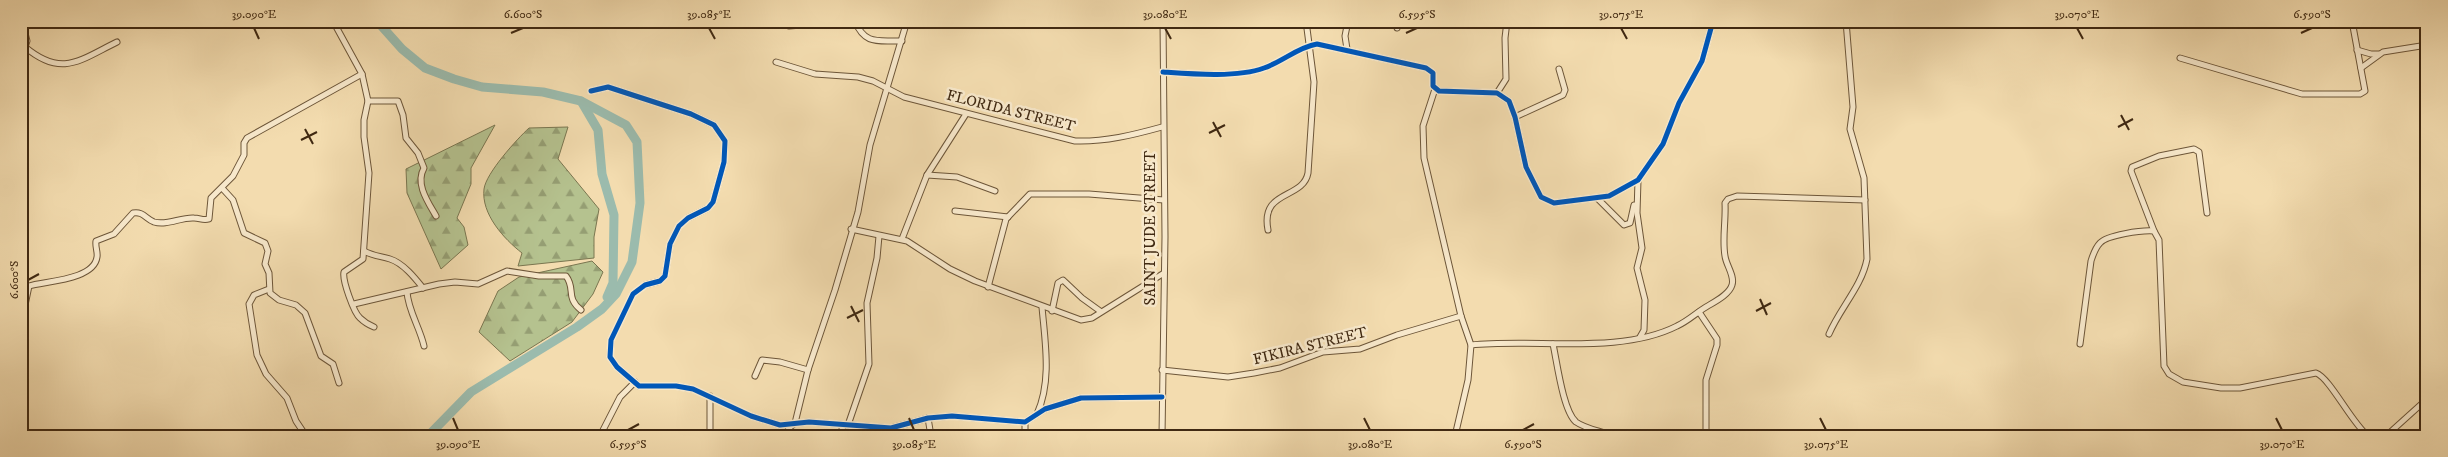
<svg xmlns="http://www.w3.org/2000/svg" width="2448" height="457" viewBox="0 0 2448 457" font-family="'IM FELL DW Pica',serif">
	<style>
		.forest { fill: url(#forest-firs); stroke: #7a7650 }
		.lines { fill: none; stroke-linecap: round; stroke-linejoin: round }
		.river { stroke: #9bbbad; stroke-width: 9 }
		.minor-casing { stroke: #6d5639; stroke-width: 7 }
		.minor { stroke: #f7e8cb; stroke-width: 5 }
		.cycleway-casing { stroke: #f7e8cb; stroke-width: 8 }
		.cycleway { stroke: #0057b8; stroke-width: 5 }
		.ticks { fill: none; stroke: #402912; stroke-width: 2 }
		.labels { text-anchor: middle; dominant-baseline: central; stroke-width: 5; stroke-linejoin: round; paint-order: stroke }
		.street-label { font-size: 15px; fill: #402912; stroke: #f7e8cb }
		.neatline { fill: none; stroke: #402912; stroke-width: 2 }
		.ticks-label { font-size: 12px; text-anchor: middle; fill: #402912 }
	</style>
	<defs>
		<pattern id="forest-firs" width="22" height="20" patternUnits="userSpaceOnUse" patternTransform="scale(1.25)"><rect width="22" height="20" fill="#b5c28f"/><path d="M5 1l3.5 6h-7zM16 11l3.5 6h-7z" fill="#959e73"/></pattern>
	</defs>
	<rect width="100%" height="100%" fill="#f3dcaf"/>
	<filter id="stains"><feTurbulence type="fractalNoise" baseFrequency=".004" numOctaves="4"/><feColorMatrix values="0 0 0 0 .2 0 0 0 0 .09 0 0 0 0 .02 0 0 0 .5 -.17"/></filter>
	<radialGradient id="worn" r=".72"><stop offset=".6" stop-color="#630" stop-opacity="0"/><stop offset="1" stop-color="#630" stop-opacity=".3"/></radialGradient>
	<g class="forest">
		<path d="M495 125 471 168V184L457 218 464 227 468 245 441 269 407 193 406 169Z"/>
		<path d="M568 127 558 159 599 209 594 237V258L518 266 522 253C504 239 481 214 484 189 486 173 517 139 529 128Z"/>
		<path d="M592 261 603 272 593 294 572 322 510 361 479 332 498 291 519 277Z"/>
	</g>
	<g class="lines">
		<g class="river">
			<path d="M377 21 402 49 425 68 454 79 482 87 543 92 581 101 626 125 637 142 640 203 632 262 616 294 602 309 577 327 471 392 428 436"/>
			<path d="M581 101 598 130 602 174 614 215 613 283 607 297"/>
		</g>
		<defs>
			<g id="minor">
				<path d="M333 21 362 74 368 101 364 120V137L369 173 363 259 344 272C342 280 354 313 360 318 364 322 369 325 374 327"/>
				<path d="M855 21C865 46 879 40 902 41"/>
				<path d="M1396 21 1397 28"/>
				<path d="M1465 25 1467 21"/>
				<path d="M789 26 802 25 805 21"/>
				<path d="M25 47C62 78 80 60 117 42"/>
				<path d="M1347 49 1345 36 1348 21"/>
				<path d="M21 50 25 47 27 41 22 21"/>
				<path d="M2357 50 2371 54H2379"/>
				<path d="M2180 58 2302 94H2360L2365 91 2352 21"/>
				<path d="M776 62 815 74 858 77 873 81 904 97 1075 141C1105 142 1133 135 1162 127"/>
				<path d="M2361 68 2383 52 2427 45"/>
				<path d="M1163 72C1191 74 1237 78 1264 68 1282 62 1298 47 1317 44L1426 68 1433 73V86L1439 91 1497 93 1509 101 1515 117 1526 167 1541 197 1554 203 1609 196 1638 180 1663 144 1679 103 1702 61 1713 21"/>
				<path d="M1435 89 1423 126 1424 158 1461 316 1471 345 1468 380 1455 436"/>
				<path d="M591 91 608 87 691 114 714 125 725 141 724 162 713 202 708 208 688 218 679 226 670 244 665 276 660 281 645 285 633 294 611 340 610 357 617 367 639 386H676L693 389 751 416 780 425 809 422 891 428 928 418 952 416 1025 422 1045 409 1081 398 1162 397"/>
				<path d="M1497 93 1506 79 1505 38 1507 21"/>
				<path d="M368 101H398L403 115 406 138 418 153 424 168C415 184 428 202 436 216"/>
				<path d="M1515 117 1563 95 1565 90 1559 69"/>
				<path d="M927 175 957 177 995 191"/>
				<path d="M1638 180 1637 213 1642 248 1637 268 1645 300 1644 330 1640 337"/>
				<path d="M222 188 233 200 244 233 265 243 268 251 265 264 269 273 270 293 279 300 296 305 305 313 321 356 333 364 339 383"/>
				<path d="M1598 199 1624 225 1630 223 1634 205"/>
				<path d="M955 211 1008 217"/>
				<path d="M851 229 907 241 950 269 975 281 1081 320 1092 318 1164 273"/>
				<path d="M1268 230C1260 189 1303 200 1308 173L1314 82 1306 21"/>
				<path d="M2154 231 2131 171 2132 167 2159 156 2194 149 2199 152 2207 213"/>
				<path d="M902 239 927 175 966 114"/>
				<path d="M364 251C373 256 380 256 390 259 403 263 415 278 423 288"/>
				<path d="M988 287 1006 219 1030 194H1089L1164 200"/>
				<path d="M269 289 254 295 249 304 257 355 266 374 287 398 296 421 306 436"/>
				<path d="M407 292C408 310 420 328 424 346"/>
				<path d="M354 304 439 284 455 282 478 284 507 271 539 276H566C576 289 565 297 581 310"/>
				<path d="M1052 311 1058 283 1063 280 1082 298 1100 311"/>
				<path d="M1699 312 1717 339V345L1706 380V436"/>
				<path d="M21 324 29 286C46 281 94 280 97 257 98 252 95 247 96 241L114 234 133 213C143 211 146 219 154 222 167 226 181 217 194 218 200 218 203 221 209 219L211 198 233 176 244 155V143L247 138 362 74"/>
				<path d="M1829 334C1840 308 1862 286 1867 259L1864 178 1850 129 1853 107 1846 21"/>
				<path d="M1553 344C1557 362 1563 411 1576 422 1586 429 1601 431 1613 436"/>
				<path d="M2080 344 2091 261C2093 255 2095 248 2100 243 2107 235 2142 230 2154 231L2159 240 2164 366 2169 374 2183 382 2221 388H2240L2316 373C2330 378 2351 422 2368 436"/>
				<path d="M1471 345C1535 338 1620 355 1677 326 1688 321 1696 313 1706 307 1714 302 1729 295 1732 285 1735 276 1726 265 1725 256 1722 239 1726 221 1725 203L1728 199 1737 196 1865 200"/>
				<path d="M1162 370 1228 377 1254 373 1280 368 1323 352 1360 349 1397 335 1461 316"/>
				<path d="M755 376 762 360 780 362 808 370"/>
				<path d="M1037 414C1052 381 1045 342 1042 307"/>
				<path d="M928 418 931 436"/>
				<path d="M841 425 845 436"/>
				<path d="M848 425 869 364 867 303 877 258 879 236"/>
				<path d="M891 428 893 436"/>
				<path d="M600 436 620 397 635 382"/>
				<path d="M658 436H667"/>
				<path d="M710 436V396"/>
				<path d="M785 436 789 428 795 423 808 370 835 290 858 212 870 145 907 21"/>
				<path d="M1025 436V422"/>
				<path d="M1162 436 1165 237 1163 21"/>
				<path d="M2386 436 2427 399"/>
			</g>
		</defs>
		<use href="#minor" class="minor-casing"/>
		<use href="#minor" class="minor"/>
		<defs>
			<g id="cycleway">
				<path d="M1163 72C1191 74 1237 78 1264 68 1282 62 1298 47 1317 44L1426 68 1433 73V86L1439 91 1497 93 1509 101 1515 117 1526 167 1541 197 1554 203 1609 196 1638 180 1663 144 1679 103 1702 61 1713 21"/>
				<path d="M591 91 608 87 691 114 714 125 725 141 724 162 713 202 708 208 688 218 679 226 670 244 665 276 660 281 645 285 633 294 611 340 610 357 617 367 639 386H676L693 389 751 416 780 425 809 422 891 428 928 418 952 416 1025 422 1045 409 1081 398 1162 397"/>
			</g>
		</defs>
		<use href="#cycleway" class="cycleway-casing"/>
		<use href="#cycleway" class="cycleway"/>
	</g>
	<path class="ticks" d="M254 28 259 39M709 28 715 39M1165 28 1171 39M1621 28 1627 39M2077 28 2083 39M511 33 523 28M1406 33 1417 28M2301 33 2312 28M2121 115 2129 130M1213 122 1221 137M2118 127 2133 119M305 129 313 144M1209 133 1225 125M301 140 317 132M28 280 39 274M1760 299 1767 315M851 306 859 322M1756 311 1771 303M847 318 863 310M453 418 458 430M909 418 914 430M1364 418 1370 430M1820 418 1826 430M2276 418 2282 430M628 430 639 424M1523 430 1534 424"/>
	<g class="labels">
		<g class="street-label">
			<text transform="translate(1011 111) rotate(14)">FLORIDA STREET</text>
			<text transform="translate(1150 228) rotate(-90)">SAINT JUDE STREET</text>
			<text transform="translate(1310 346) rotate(-14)">FIKIRA STREET</text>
		</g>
	</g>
	<rect width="2448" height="457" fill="none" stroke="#f3dcaf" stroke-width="55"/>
	<rect x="28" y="28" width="2392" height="402" class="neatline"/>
	<g class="ticks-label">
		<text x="254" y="18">39.090°E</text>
		<text x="523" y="18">6.600°S</text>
		<text x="709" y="18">39.085°E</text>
		<text x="1165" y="18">39.080°E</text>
		<text x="1417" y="18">6.595°S</text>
		<text x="1621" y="18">39.075°E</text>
		<text x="2077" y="18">39.070°E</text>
		<text x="2312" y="18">6.590°S</text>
		<text transform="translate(14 280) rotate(-90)" y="4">6.600°S</text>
		<text x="458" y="448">39.090°E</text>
		<text x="628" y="448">6.595°S</text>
		<text x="914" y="448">39.085°E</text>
		<text x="1370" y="448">39.080°E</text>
		<text x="1523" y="448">6.590°S</text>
		<text x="1826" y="448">39.075°E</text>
		<text x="2282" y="448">39.070°E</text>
	</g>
	<rect width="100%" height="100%" filter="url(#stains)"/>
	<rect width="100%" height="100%" fill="url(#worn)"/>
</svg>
